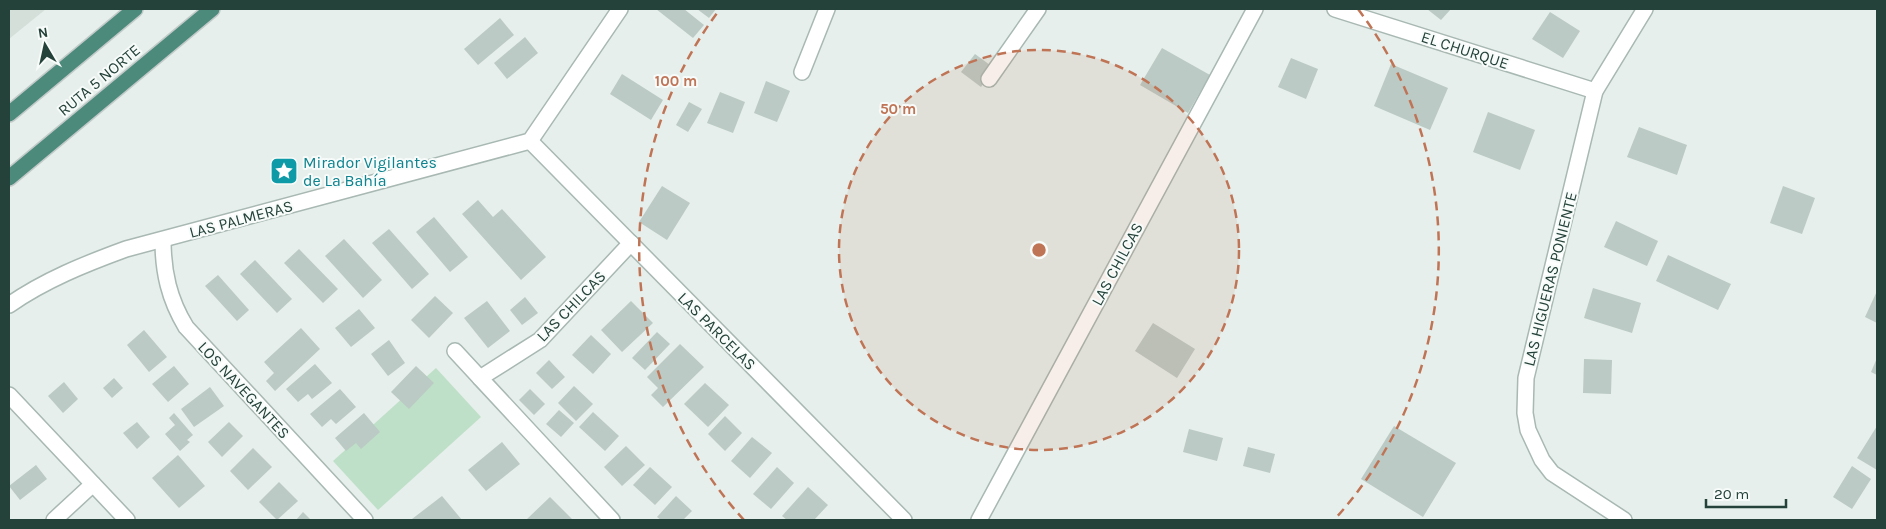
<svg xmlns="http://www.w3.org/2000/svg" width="1886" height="529" viewBox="0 0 1886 529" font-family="Karla,sans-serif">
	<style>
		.built { fill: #d4dfda }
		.green { fill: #bfe0c8 }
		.building { fill: #bbcac4 }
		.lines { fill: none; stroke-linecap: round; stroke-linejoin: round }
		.service-casing { stroke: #a8b8b2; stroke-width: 18 }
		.minor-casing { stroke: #a8b8b2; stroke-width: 18 }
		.trunk-casing { stroke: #c2cac8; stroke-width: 18 }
		.service { stroke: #fff; stroke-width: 15 }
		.minor { stroke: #fff; stroke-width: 15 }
		.trunk { stroke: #4c8a7c; stroke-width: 15 }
		.ring { fill: none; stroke: #c07456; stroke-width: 2.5; stroke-dasharray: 9 6 }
		.labels { text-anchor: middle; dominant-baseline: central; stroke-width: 4; stroke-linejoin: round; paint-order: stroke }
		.street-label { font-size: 16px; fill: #24423a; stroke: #f7fbf9 }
		.culture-label { font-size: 16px; fill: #0d838f; stroke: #f7fbf9; text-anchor: start }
		.centre { fill: #c07456; stroke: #f7fbf9; stroke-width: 2.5 }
		.ring-label { font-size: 15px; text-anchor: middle; font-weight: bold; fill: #c07456; stroke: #f7fbf9; stroke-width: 4; stroke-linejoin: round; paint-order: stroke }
	</style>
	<rect width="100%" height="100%" fill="#e6efeb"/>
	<path class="built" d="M9 9H46L9 39Z"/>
	<path class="green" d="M436 368 481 417 378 510 333 461Z"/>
	<g class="building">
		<path d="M656 9H684L704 25 693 38Z"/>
		<path d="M697 9H716L709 18Z"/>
		<path d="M1427 9H1451L1441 20Z"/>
		<path d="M1550 12 1580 31 1563 58 1532 39Z"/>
		<path d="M500 18 514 35 478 65 464 49Z"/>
		<path d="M525 37 538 53 507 79 494 63Z"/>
		<path d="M1162 48 1210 75 1188 113 1140 85Z"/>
		<path d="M975 54 994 68 981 87 961 72Z"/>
		<path d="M1291 58 1318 69 1306 99 1278 87Z"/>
		<path d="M1391 64 1448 88 1430 130 1374 106Z"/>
		<path d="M622 74 663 100 651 120 610 94Z"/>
		<path d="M766 81 790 91 777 122 754 113Z"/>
		<path d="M720 92 745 102 733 133 707 123Z"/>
		<path d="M689 102 702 109 688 132 676 125Z"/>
		<path d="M1488 112 1535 130 1520 170 1473 152Z"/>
		<path d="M1639 127 1687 145 1677 175 1627 157Z"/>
		<path d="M662 186 690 203 667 240 639 222Z"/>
		<path d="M1783 186 1815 198 1802 234 1770 223Z"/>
		<path d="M478 200 493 217 502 209 546 257 521 280 462 214Z"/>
		<path d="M434 217 468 257 450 272 416 232Z"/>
		<path d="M1616 221 1658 241 1647 266 1604 247Z"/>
		<path d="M389 229 429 274 412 289 372 243Z"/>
		<path d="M344 239 382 280 363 298 325 256Z"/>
		<path d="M299 249 338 289 323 303 284 263Z"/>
		<path d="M1668 255 1731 284 1718 310 1656 281Z"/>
		<path d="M255 260 292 299 277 313 240 274Z"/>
		<path d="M218 275 249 310 237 321 205 286Z"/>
		<path d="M1593 288 1641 303 1632 333 1584 318Z"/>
		<path d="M1877 291V323L1865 317Z"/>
		<path d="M435 296 453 313 429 338 411 320Z"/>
		<path d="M525 297 538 313 522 325 510 310Z"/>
		<path d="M487 301 510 331 488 348 464 318Z"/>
		<path d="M631 301 653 323 622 352 601 330Z"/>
		<path d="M359 309 375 328 351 347 335 328Z"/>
		<path d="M1153 323 1195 349 1177 378 1135 351Z"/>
		<path d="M301 328 320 349 275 391 266 381 274 373 264 362Z"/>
		<path d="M144 330 167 357 149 372 127 345Z"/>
		<path d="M657 332 670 344 645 370 632 358Z"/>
		<path d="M591 335 611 354 593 374 572 355Z"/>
		<path d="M389 340 405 363 388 376 371 354Z"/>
		<path d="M680 344 704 367 663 407 651 395 658 388 647 377Z"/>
		<path d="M1877 358V375L1871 372Z"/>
		<path d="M1584 359 1612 360 1611 394 1583 393Z"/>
		<path d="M549 360 565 377 552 389 536 373Z"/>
		<path d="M315 364 332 383 312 399 308 394 298 402 286 389Z"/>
		<path d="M174 366 189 384 168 402 152 384Z"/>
		<path d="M416 366 434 383 409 409 391 392Z"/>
		<path d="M114 378 123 388 112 398 103 388Z"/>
		<path d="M64 382 78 399 63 413 48 396Z"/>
		<path d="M705 383 729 405 708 427 684 404Z"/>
		<path d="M574 386 593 404 576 421 558 403Z"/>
		<path d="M210 387 224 406 194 427 181 409Z"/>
		<path d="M340 389 356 407 336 424 331 419 322 427 310 414Z"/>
		<path d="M530 389 545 404 534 415 519 400Z"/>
		<path d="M559 410 574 423 561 437 546 424Z"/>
		<path d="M593 412 619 436 605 451 579 427Z"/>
		<path d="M174 413 193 435 187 440 190 442 180 451 165 434 175 425 169 418Z"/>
		<path d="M364 413 380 432 361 449 356 443 346 451 335 438Z"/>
		<path d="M725 416 742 433 725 451 708 434Z"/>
		<path d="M137 422 150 437 137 449 123 433Z"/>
		<path d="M229 422 243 436 222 457 208 442Z"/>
		<path d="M1394 426 1456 463 1423 517 1361 479Z"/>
		<path d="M1877 426V470L1857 458Z"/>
		<path d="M1189 429 1223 438 1217 461 1183 452Z"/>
		<path d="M752 437 772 453 750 478 731 461Z"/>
		<path d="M502 442 520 464 486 491 468 470Z"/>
		<path d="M626 446 645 465 622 486 604 467Z"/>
		<path d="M1248 447 1275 454 1270 473 1243 466Z"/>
		<path d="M253 448 272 467 248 490 230 471Z"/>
		<path d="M178 455 205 486 179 508 152 478Z"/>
		<path d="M36 465 47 479 20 500 9 486Z"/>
		<path d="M1852 466 1871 479 1852 509 1833 497Z"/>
		<path d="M650 467 672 487 655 505 633 485Z"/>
		<path d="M777 467 794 483 771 509 753 494Z"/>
		<path d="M279 482 298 501 277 520 259 502Z"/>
		<path d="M808 487 828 505 814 520H787L782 516Z"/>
		<path d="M442 496 462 520H413L412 519Z"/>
		<path d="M676 496 692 511 683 520H661L657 517Z"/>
		<path d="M550 497 573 520H526Z"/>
		<path d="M303 512 311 520H296Z"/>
	</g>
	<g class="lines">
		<defs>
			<g id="service">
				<path d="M802 72 827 9"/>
				<path d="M989 79 1038 9"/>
			</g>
			<g id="minor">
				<path d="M1335 9 1595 91"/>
				<path d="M530 141 904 520"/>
				<path d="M163 240C163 272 169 299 186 327L365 520"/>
				<path d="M9 305C45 280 85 264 126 249L530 141 620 9"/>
				<path d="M455 351 480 378 540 340 631 243"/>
				<path d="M480 378 612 520"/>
				<path d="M9 395 127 520"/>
				<path d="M54 520 93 484"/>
				<path d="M979 520 1255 9"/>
				<path d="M1624 520 1552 473 1542 460 1528 430 1525 413 1526 378 1595 91 1645 9"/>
			</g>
			<g id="trunk">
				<path d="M9 114 135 9"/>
				<path d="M9 178 212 9"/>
			</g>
		</defs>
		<use href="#service" class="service-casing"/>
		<use href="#minor" class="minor-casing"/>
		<use href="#trunk" class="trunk-casing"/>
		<use href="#service" class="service"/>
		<use href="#minor" class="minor"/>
		<use href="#trunk" class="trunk"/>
	</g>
	<circle cx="1039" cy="250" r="200" fill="#c07456" fill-opacity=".12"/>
	<g class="ring">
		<circle cx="1039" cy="250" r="200"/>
		<path d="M744 520A400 400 0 0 1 720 9M1358 9A400 400 0 0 1 1334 520"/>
	</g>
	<defs>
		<symbol id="sight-square" viewBox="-11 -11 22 22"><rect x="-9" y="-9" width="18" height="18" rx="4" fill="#0f9aa8" stroke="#f7fbf9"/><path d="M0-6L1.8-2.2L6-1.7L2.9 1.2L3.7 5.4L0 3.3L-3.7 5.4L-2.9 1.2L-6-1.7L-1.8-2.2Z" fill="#fff"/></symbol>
	</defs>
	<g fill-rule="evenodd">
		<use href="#sight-square" x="268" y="155" width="32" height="32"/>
	</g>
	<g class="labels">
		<g class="street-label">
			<text transform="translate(1465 50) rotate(18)">EL CHURQUE</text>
			<text transform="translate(99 80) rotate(-40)">RUTA 5 NORTE</text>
			<text transform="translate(241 219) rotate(-15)">LAS PALMERAS</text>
			<text transform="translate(1117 264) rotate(-62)">LAS CHILCAS</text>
			<text transform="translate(1550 279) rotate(-76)">LAS HIGUERAS PONIENTE</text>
			<text transform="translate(571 306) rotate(-46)">LAS CHILCAS</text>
			<text transform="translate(717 331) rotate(45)">LAS PARCELAS</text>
			<text transform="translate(244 390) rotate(47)">LOS NAVEGANTES</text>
		</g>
		<g class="culture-label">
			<text x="303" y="162">Mirador Vigilantes<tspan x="303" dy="18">de La Bahía</tspan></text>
		</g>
	</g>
	<circle cx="1039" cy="250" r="8" class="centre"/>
	<g class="ring-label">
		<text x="676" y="86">100 m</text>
		<text x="898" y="114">50 m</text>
	</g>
	<rect width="1886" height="529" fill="none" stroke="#24423a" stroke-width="20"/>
	<g transform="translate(45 45) rotate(351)" stroke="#f7fbf9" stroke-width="4" paint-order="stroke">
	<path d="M0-4L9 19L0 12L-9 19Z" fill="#24423a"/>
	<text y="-8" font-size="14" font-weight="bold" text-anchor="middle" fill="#24423a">N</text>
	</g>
	<path d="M1706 499v8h80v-8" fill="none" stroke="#24423a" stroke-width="2.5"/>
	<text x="1714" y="499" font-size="15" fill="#24423a" stroke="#f7fbf9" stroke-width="4" paint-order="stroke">20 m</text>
</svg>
